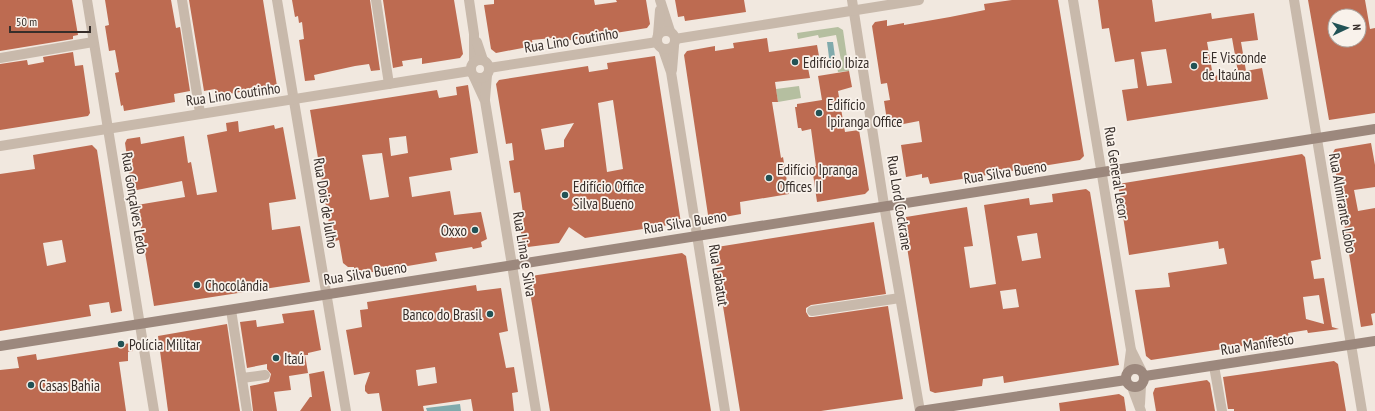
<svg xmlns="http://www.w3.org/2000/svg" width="1375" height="411" viewBox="0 0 1375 411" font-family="'PT Sans Narrow',sans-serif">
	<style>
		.green { fill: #b5bfa0 }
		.water { fill: #80aaac }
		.building { fill: #bd6b51; fill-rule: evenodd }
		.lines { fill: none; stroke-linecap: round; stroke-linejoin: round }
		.minor { stroke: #c8b9ab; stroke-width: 10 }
		.tertiary { stroke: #c8b9ab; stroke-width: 10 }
		.secondary { stroke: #9c887d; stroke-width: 10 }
		.poi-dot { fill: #225255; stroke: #f9f2eb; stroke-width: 1.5 }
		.labels { text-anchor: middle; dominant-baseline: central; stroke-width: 3.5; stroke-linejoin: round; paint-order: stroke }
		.street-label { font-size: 15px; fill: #372e2a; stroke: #f9f2eb }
		.poi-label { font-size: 15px; fill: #372e2a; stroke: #f9f2eb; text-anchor: start }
	</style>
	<rect width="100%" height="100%" fill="#f1e8df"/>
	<g class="green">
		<path d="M838 27 843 30 849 71 838 72 837 66 842 65 836 35 819 38 818 35 798 39 797 33Z"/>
		<path d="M799 86 801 98 778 102 776 89Z"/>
	</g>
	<g class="water">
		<path d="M827 42H833L836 64 830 65Z"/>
		<path d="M460 404 461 411H427L426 408Z"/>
	</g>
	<g class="building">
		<path d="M0 0H72L78 35 73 36V39L0 51Z"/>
		<path d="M105 0H171L176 28 180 27 190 91 174 94 175 102 124 111 123 105 121 106 115 73 119 72 115 50 109 51 105 26 109 25Z"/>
		<path d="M189 0H263L277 86 216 96 215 89 204 91Z"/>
		<path d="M292 0H370L380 70 371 71 369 64 355 66 314 75 315 80 305 81 299 40 304 39 302 22 299 23 298 16 295 17Z"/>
		<path d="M383 0H454L463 54 460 58 422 64V58L402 61 403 66 393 68Z"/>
		<path d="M494 0H594L595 5 617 2 616 0H646L650 24 647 28 552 43V38L532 40 533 46 496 53 491 49 484 5 494 4Z"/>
		<path d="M675 0H744L746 12 685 21 684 16 678 17Z"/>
		<path d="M1012 0H1058L1084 156 1080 160 930 184 928 177 922 178V174L906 177 901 145 922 142 919 121 888 127 884 101 890 100 887 83 881 84 872 26 875 22 887 20V26L904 23V25L950 17 985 10 984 4Z"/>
		<path d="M1098 0H1152L1155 22 1211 13 1212 19 1254 13 1258 40 1241 42 1246 71 1262 68 1268 99 1127 121 1122 90 1138 88 1134 59 1115 62 1109 28 1102 29ZM1232 38 1238 72 1213 76 1207 42ZM1166 49 1172 83 1147 86 1141 52Z"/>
		<path d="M1308 0H1365L1370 29 1375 28V113L1329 120ZM1335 16H1359L1362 40H1335Z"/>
		<path d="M767 38 769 52 817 45 819 56 806 58 810 78 775 82 778 102H772L781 158 783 157 789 194 740 202 741 214 713 219 708 215 684 55 687 51 715 46V51L734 48 733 43Z"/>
		<path d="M73 52 75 66 83 65 90 113 88 116 0 130V64L27 60 28 65 44 62 43 57Z"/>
		<path d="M655 56 681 223 585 238 569 227 559 243 528 247 523 244 518 214 523 213 520 192 514 193 509 161 514 160 512 143 506 144 496 84 499 80 588 66 589 72 608 69 607 63ZM613 100 623 169 607 172 598 103ZM574 123 564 140V147L545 150 541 129Z"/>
		<path d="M849 71 852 87 838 91 845 132 859 130 869 190 865 194 817 202 812 167 816 166 811 129 802 131 801 128H798L795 107H797V104L822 100 818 76Z"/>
		<path d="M468 85 478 153 450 158 452 170 409 177 412 197 450 191 454 215 481 212 487 239 481 242 482 247 473 249 472 247 435 253 437 261 355 275 354 267H348L343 263 339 240 332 242 310 110 437 90 439 98 457 95 456 87ZM406 136 408 153 391 156 389 138ZM382 153 389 197 370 200 362 155Z"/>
		<path d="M238 121 239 132 274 125 275 129 283 127 296 199 269 203 272 230 300 226 310 282 154 306 137 205 185 197 182 181 132 191 125 143 127 139 140 137 141 144 184 136 188 163 191 162 197 195 217 192 207 135 227 131 226 123Z"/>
		<path d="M1371 143 1375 165V187L1354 190 1358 211 1375 208V313L1371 314 1373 325 1361 327 1334 162H1332L1331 156 1335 149Z"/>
		<path d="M92 145 97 150 122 311 111 313 109 302 89 305 91 316 0 331V174L35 169 33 155ZM62 240 66 262 47 266 43 243Z"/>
		<path d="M1302 154 1305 157 1321 259 1311 261 1314 279 1324 278 1332 327 1339 329 1308 333 1307 330 1288 333 1289 339 1151 360 1146 356 1135 290 1170 287 1168 273 1227 264 1224 248 1219 249 1218 241 1129 255 1118 184ZM1319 295 1324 324 1306 319 1303 297Z"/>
		<path d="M1086 189 1090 192 1119 365 1004 383 1003 376 983 379 982 386 935 393 930 391 903 222 906 217 967 207 973 246 964 247 970 288 996 284 984 205 1029 198 1030 205 1053 202 1052 194ZM1037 233 1041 258 1022 261 1017 236ZM1016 289 1019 307 1003 309 1000 291Z"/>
		<path d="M874 222 886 294 811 305 806 308V312L809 317H813L888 306 903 399 821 411H740L714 251 717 247Z"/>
		<path d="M682 253 686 256 711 411H550L528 280 531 276Z"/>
		<path d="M476 285 477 291 501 288 508 331 499 333 506 368 514 367 518 392 512 393 514 411H473L471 399 423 406 424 411H382L379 393 368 394 365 391V386L370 372 354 375 346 330 362 327 360 310 368 309 367 302ZM435 367 437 383 418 386 416 370Z"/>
		<path d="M314 310 321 350 308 353V355H305L308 373 289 376 291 390 274 392 277 411H253L250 386 269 382 271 374 267 369V364L247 368 240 322 256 320 257 327 284 323 282 314Z"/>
		<path d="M227 324 240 411H168L158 336Z"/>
		<path d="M131 343 133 351 128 352V361L119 362 126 411H0V370L19 368 17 357 36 354 37 360 118 347V345Z"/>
		<path d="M1334 361 1338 364 1346 411H1234V409H1228L1223 377Z"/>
		<path d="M324 371 331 411H300L310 397H312L309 374Z"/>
		<path d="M1207 380 1210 383 1215 411H1156L1153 393 1155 388Z"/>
		<path d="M1119 394 1124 397 1126 411H1060L1059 403Z"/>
	</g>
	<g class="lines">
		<g class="minor">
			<path d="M87 0 154 411"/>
			<path d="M182 0 200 113"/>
			<path d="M277 0 346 411"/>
			<path d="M376 0 389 84"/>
			<path d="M469 0 474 34V62"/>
			<path d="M660 0 670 31"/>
			<path d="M852 0 884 205 920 411"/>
			<path d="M1073 0 1131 350 1141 370"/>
			<path d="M1294 0 1362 411"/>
			<path d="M658 35 660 10"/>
			<path d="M477 42 483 60"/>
			<path d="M663 49 671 72 725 411"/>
			<path d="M0 58 93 42"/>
			<path d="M672 70 674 46"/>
			<path d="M474 77 485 101 536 411"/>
			<path d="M485 99 487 75"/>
			<path d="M231 310 247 411"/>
			<path d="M812 311 900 298"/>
			<path d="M1214 366 1222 411"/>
			<path d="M1128 373 1131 350"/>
			<path d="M242 378 265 375"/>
			<path d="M1132 387 1141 411"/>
			<path d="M1140 404 1141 386"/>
		</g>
		<g class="tertiary">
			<circle cx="666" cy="40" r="9"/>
			<path d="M675 39 919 0"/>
			<circle cx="480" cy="69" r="9"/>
			<path d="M489 68 657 42"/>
			<path d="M0 146 470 71"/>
		</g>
		<g class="secondary">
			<path d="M0 346 1375 129"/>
			<circle cx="1135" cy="378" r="9"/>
			<path d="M1145 376 1375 341"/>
			<path d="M920 411 1126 380"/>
		</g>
	</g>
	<g class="poi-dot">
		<circle cx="795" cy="62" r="4"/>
		<circle cx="1194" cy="66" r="4"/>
		<circle cx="819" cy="113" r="4"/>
		<circle cx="769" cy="178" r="4"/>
		<circle cx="565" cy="195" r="4"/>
		<circle cx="475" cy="230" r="4"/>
		<circle cx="197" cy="285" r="4"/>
		<circle cx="490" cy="314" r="4"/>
		<circle cx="121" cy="344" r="4"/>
		<circle cx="276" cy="358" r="4"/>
		<circle cx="31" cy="385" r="4"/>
	</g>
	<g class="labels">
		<g class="street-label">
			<text transform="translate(571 40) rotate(-9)">Rua Lino Coutinho</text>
			<text transform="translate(233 94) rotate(-8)">Rua Lino Coutinho</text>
			<text transform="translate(1005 172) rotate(-9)">Rua Silva Bueno</text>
			<text transform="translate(1117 173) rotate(81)">Rua General Lecor</text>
			<text transform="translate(135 203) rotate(81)">Rua Gonçalves Ledo</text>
			<text transform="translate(326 203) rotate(81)">Rua Dois de Julho</text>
			<text transform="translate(900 203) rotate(81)">Rua Lord Cockrane</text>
			<text transform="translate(1343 203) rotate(80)">Rua Almirante Lobo</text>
			<text transform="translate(685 222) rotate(-9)">Rua Silva Bueno</text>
			<text transform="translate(525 254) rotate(81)">Rua Lima e Silva</text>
			<text transform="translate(365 273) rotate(-9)">Rua Silva Bueno</text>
			<text transform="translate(719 275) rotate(81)">Rua Labatut</text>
			<text transform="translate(1257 344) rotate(-9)">Rua Manifesto</text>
		</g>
		<g class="poi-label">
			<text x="1202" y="57">E.E Visconde<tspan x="1202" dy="17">de Itaúna</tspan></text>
			<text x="803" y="62">Edifício Ibiza</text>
			<text x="827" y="104">Edifício<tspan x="827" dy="17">Ipiranga Office</tspan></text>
			<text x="777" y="169">Edifício Ipranga<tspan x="777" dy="17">Offices II</tspan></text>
			<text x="573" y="186">Edifício Office<tspan x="573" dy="17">Silva Bueno</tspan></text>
			<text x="467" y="230" text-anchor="end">Oxxo</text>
			<text x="205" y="285">Chocolândia</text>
			<text x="482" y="314" text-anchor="end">Banco do Brasil</text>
			<text x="129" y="344">Polícia Militar</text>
			<text x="284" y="358">Itaú</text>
			<text x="39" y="385">Casas Bahia</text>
		</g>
	</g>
	<g transform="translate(1347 28) rotate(86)"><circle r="19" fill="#f9f2eb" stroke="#aba49e"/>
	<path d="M0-3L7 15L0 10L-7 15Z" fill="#225255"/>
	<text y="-6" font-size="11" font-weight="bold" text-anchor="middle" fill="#372e2a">N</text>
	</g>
	<path d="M10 26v6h80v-6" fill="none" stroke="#372e2a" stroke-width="2"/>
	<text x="16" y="26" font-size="12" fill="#372e2a" stroke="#f9f2eb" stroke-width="3" paint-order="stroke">50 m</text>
</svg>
